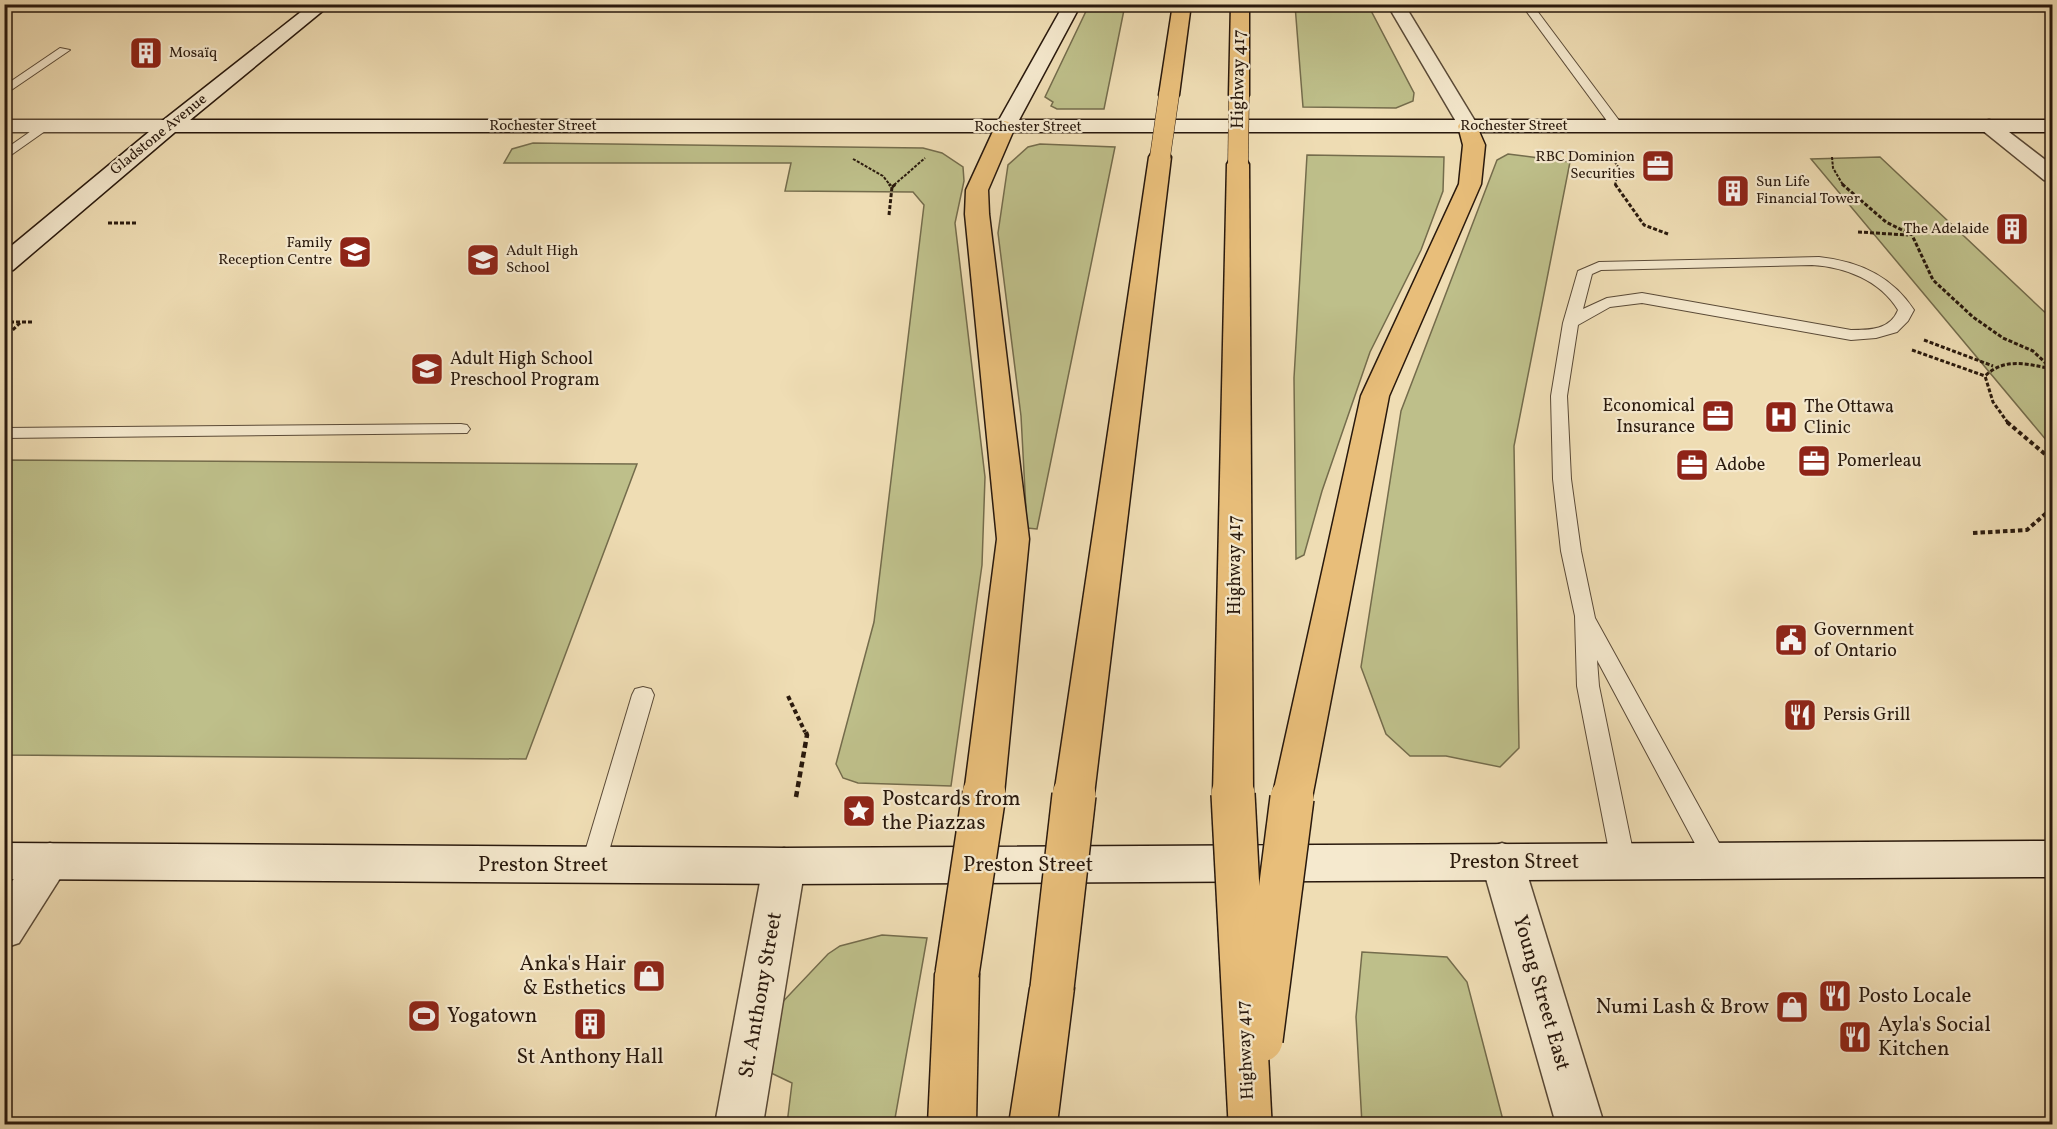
<svg xmlns="http://www.w3.org/2000/svg" width="2057" height="1129" viewBox="0 0 2057 1129" font-family="Vollkorn,serif">
	<style>
		.green { fill: #bebf8a; stroke: #746c4c; stroke-width: 1.5 }
		.lines { fill: none; stroke-linecap: round; stroke-linejoin: round }
		.lane-casing { stroke: #5a4a37; stroke-width: 2 }
		.street-casing { stroke: #5a4a37; stroke-width: 3 }
		.secondary-casing { stroke: #29190d; stroke-width: 3 }
		.highway-casing { stroke: #29190d; stroke-width: 3 }
		.path-far3 { stroke: #29190d; stroke-width: 2; stroke-dasharray: 3 1.5; stroke-linecap: butt }
		.path-far2 { stroke: #29190d; stroke-width: 3; stroke-dasharray: 4 2; stroke-linecap: butt }
		.path-far1 { stroke: #29190d; stroke-width: 4; stroke-dasharray: 4.5 3; stroke-linecap: butt }
		.path { stroke: #29190d; stroke-width: 4.5; stroke-dasharray: 6 4; stroke-linecap: butt }
		.lane { fill: #f5e9ce; fill-rule: evenodd }
		.street { fill: #f5e9ce; fill-rule: evenodd }
		.secondary { fill: #f5e9ce; fill-rule: evenodd }
		.highway { fill: #e8be7a; fill-rule: evenodd }
		.highway-bridge-far1-casing { stroke: #29190d; stroke-width: 21; stroke-linecap: butt }
		.highway-bridge-casing { stroke: #29190d; stroke-width: 46; stroke-linecap: butt }
		.highway-bridge-far1 { stroke: #e8be7a; stroke-width: 20 }
		.highway-bridge { stroke: #e8be7a; stroke-width: 43 }
		.labels { text-anchor: middle; dominant-baseline: central; stroke-width: 4.5; stroke-linejoin: round; paint-order: stroke }
		.far-poi-label { font-size: 15px; fill: #29190d; stroke: #f5e9ce; text-anchor: start }
		.far-street-label { font-size: 15px; fill: #29190d; stroke: #f5e9ce }
		.street-label { font-size: 18px; fill: #29190d; stroke: #f5e9ce }
		.poi-label { font-size: 18px; fill: #29190d; stroke: #f5e9ce; text-anchor: start }
		.near-poi-label { font-size: 21px; fill: #29190d; stroke: #f5e9ce; text-anchor: start }
		.near-street-label { font-size: 21px; fill: #29190d; stroke: #f5e9ce }
	</style>
	<rect width="100%" height="100%" fill="#efddb4"/>
	<filter id="stains"><feTurbulence type="fractalNoise" baseFrequency=".00333" numOctaves="4"/><feColorMatrix values="0 0 0 0 .2 0 0 0 0 .09 0 0 0 0 .02 0 0 0 .5 -.17"/></filter>
	<radialGradient id="worn" r=".72"><stop offset=".6" stop-color="#630" stop-opacity="0"/><stop offset="1" stop-color="#630" stop-opacity=".3"/></radialGradient>
	<g class="green">
		<path d="M1089 5H1125L1104 109H1057L1051 106 1053 102 1045 97Z"/>
		<path d="M1295 5H1368L1414 93 1413 101 1396 108 1303 107Z"/>
		<path d="M533 143 923 148 942 153 963 167 964 181 955 223 985 477 982 565 951 786 858 783 843 778 836 764 874 622 924 205 913 192 785 191 791 163H504L512 149Z"/>
		<path d="M1040 144 1115 147 1037 529 1027 528 1021 416 998 233 1008 165 1028 147Z"/>
		<path d="M1508 154 1570 162 1514 446 1519 748 1500 767 1446 756H1410L1386 734 1361 667 1401 411 1497 160Z"/>
		<path d="M1307 155 1444 157 1443 191 1421 250 1370 352 1322 491 1304 555 1296 559 1294 378Z"/>
		<path d="M1880 157 2052 319V447L1811 159Z"/>
		<path d="M5 460 637 464 526 759 5 755Z"/>
		<path d="M882 935 927 938 894 1124H787L792 1083 769 1072 773 1012 828 954 840 946Z"/>
		<path d="M1362 952 1447 957 1467 982 1504 1124H1362L1356 1017Z"/>
	</g>
	<g class="lines">
		<defs>
			<g id="lane">
				<path d="M1521 4H1532L1621 123V129H1613Z"/>
				<path d="M60 48 70 50 4 95V86Z"/>
				<path d="M44 122 48 123V129L4 160V150Z"/>
				<path d="M1819 257C1858 261 1892 276 1914 310L1908 321 1897 332 1876 338 1851 340 1642 303 1610 307 1578 325 1567 396 1571 479 1581 551 1595 618 1729 861 1726 868 1717 872 1708 868 1597 660 1599 686 1635 861 1632 868 1623 872 1614 868 1611 861 1577 686 1575 616 1561 551 1553 479 1551 396 1563 323 1578 271 1599 262ZM1812 265C1845 267 1880 280 1898 310 1890 330 1870 330 1851 330L1642 293 1607 298 1583 309 1592 274 1601 270Z"/>
				<path d="M461 424 467 425 470 429 467 433 4 438V428Z"/>
				<path d="M643 687 651 689 654 695 605 865 602 873 593 876 584 873 581 865 632 695 635 689Z"/>
			</g>
			<g id="street">
				<path d="M1387 4H1404L1478 126 1475 130H1461Z"/>
				<path d="M4 120H168L175 122 178 126 175 130 168 132H4Z"/>
				<path d="M1989 120 1996 122 2052 165V182L2044 180 1982 130 1979 126 1982 122Z"/>
				<path d="M50 843 65 848 71 861 19 943 4 948V893L35 848Z"/>
				<path d="M1502 843 1517 848 1523 861 1604 1124H1556L1481 861 1487 848Z"/>
				<path d="M784 848 799 853 805 866 763 1124H715L763 866 769 853Z"/>
			</g>
			<g id="secondary">
				<path d="M311 4H331L190 120H999L1064 4H1081L1019 120H2052V132H175L13 270 4 272V252L161 122Z"/>
				<path d="M2052 841V877L784 884 4 879V843L784 848Z"/>
			</g>
			<g id="highway">
				<path d="M1173 4H1191L1179 95 1176 99H1162L1159 95Z"/>
				<path d="M1231 4H1249V95L1246 99H1232L1229 95Z"/>
				<path d="M1468 120 1475 122 1485 145 1481 184 1389 396 1312 798 1306 810 1292 814 1278 810 1272 798 1361 396 1459 184 1463 145 1458 126 1461 122Z"/>
				<path d="M1005 121 1012 123 1015 127 988 190 989 214 1029 539 1004 794 998 806 984 810 970 806 964 794 997 539 965 214 966 190 995 127 998 123Z"/>
				<path d="M1160 150 1168 152 1171 157 1094 795 1088 807 1074 811 1060 807 1054 795 1149 157 1152 152Z"/>
				<path d="M1238 157 1246 159 1249 164 1253 794 1247 806 1233 810 1219 806 1213 794 1227 164 1230 159Z"/>
				<path d="M957 953 973 959 979 974 976 1124H928L935 974 941 959Z"/>
				<path d="M1052 967 1068 973 1074 988 1057 1124H1009L1030 988 1036 973Z"/>
			</g>
		</defs>
		<use href="#lane" class="lane-casing"/>
		<use href="#street" class="street-casing"/>
		<use href="#secondary" class="secondary-casing"/>
		<use href="#highway" class="highway-casing"/>
		<g class="path-far3">
			<path d="M1832 157 1833 168 1843 185"/>
			<path d="M1612 158 1619 168 1615 185"/>
			<path d="M853 159 883 176 890 185"/>
			<path d="M894 185 925 158"/>
		</g>
		<g class="path-far2">
			<path d="M1615 184 1644 225 1668 234"/>
			<path d="M1842 184 1886 222 1912 235 1933 280 1973 317 2003 338 2033 351 2052 369"/>
			<path d="M892 187 896 184"/>
			<path d="M889 215 892 187 889 184"/>
			<path d="M108 223H137"/>
			<path d="M1858 232 1908 235"/>
			<path d="M4 322H34"/>
			<path d="M4 338 20 323"/>
			<path d="M1924 340 1993 366"/>
			<path d="M1912 350 1985 376"/>
			<path d="M2008 423 1993 402 1985 376C2005 357 2027 364 2052 369"/>
		</g>
		<g class="path-far1">
			<path d="M2007 422 2052 460"/>
			<path d="M1973 533 2027 530 2052 508"/>
			<path d="M788 696 805 732"/>
		</g>
		<path class="path" d="M796 797 807 735 805 730"/>
		<use href="#lane" class="lane"/>
		<use href="#street" class="street"/>
		<use href="#secondary" class="secondary"/>
		<use href="#highway" class="highway"/>
		<defs>
			<g id="highway-bridge-far1">
				<path d="M1160 157 1169 95"/>
				<path d="M1238 164 1239 95"/>
			</g>
			<g id="highway-bridge">
				<path d="M1233 794 1250 1122"/>
				<path d="M957 974 984 794"/>
				<path d="M1052 988 1074 795"/>
				<path d="M1261 1040 1292 798"/>
			</g>
		</defs>
		<use href="#highway-bridge-far1" class="highway-bridge-far1-casing"/>
		<use href="#highway-bridge" class="highway-bridge-casing"/>
		<use href="#highway-bridge-far1" class="highway-bridge-far1"/>
		<use href="#highway-bridge" class="highway-bridge"/>
	</g>
	<defs>
		<symbol id="building-square" viewBox="-11 -11 22 22"><rect x="-9" y="-9" width="18" height="18" rx="4" fill="#8f2418" stroke="#f5e9ce"/><path d="M-4-6H4V6H1V3H-1V6H-4ZM-2.5-4.3h1.7v1.8h-1.7ZM.8-4.3h1.7v1.8H.8ZM-2.5-1h1.7V.8h-1.7ZM.8-1h1.7V.8H.8Z" fill="#fff"/></symbol>
		<symbol id="office-square" viewBox="-11 -11 22 22"><rect x="-9" y="-9" width="18" height="18" rx="4" fill="#8f2418" stroke="#f5e9ce"/><path d="M-6-3h4V-5.5h4V-3h4V5H-6ZM-1-4.5V-3h2v-1.5ZM-6 0V1H6V0Z" fill="#fff"/></symbol>
		<symbol id="school-square" viewBox="-11 -11 22 22"><rect x="-9" y="-9" width="18" height="18" rx="4" fill="#8f2418" stroke="#f5e9ce"/><path d="M0-5L7-2L0 1L-7-2ZM-4 1L0 2.5L4 1V4Q0 6-4 4Z" fill="#fff"/></symbol>
		<symbol id="hospital-square" viewBox="-11 -11 22 22"><rect x="-9" y="-9" width="18" height="18" rx="4" fill="#8f2418" stroke="#f5e9ce"/><path d="M-5-5h3v3.5h4V-5h3V5h-3V1.5h-4V5h-3Z" fill="#fff"/></symbol>
		<symbol id="civic-square" viewBox="-11 -11 22 22"><rect x="-9" y="-9" width="18" height="18" rx="4" fill="#8f2418" stroke="#f5e9ce"/><path d="M-.6-6.5H3V-4.5H.6V-3L4-1V1h2V6H-6V1h2V-1L-.6-3ZM-1.2 2.5V6h2.4V2.5Z" fill="#fff"/></symbol>
		<symbol id="restaurant-square" viewBox="-11 -11 22 22"><rect x="-9" y="-9" width="18" height="18" rx="4" fill="#8f2418" stroke="#f5e9ce"/><path d="M-5-6h1v4h1v-4h1v4h1v-4h1v5L-1.5 .5V6h-2V.5L-5-1ZM5-6V6H3V1.5H1.5Q1.5-4 5-6Z" fill="#fff"/></symbol>
		<symbol id="sight-square" viewBox="-11 -11 22 22"><rect x="-9" y="-9" width="18" height="18" rx="4" fill="#8f2418" stroke="#f5e9ce"/><path d="M0-6L1.8-2.2L6-1.7L2.9 1.2L3.7 5.4L0 3.3L-3.7 5.4L-2.9 1.2L-6-1.7L-1.8-2.2Z" fill="#fff"/></symbol>
		<symbol id="shop-square" viewBox="-11 -11 22 22"><rect x="-9" y="-9" width="18" height="18" rx="4" fill="#8f2418" stroke="#f5e9ce"/><path d="M-5-2.5h2.3a2.7 3.5 0 0 1 5.4 0H5L5.5 6h-11ZM-1.5-2.5h3a1.5 2.3 0 0 0-3 0Z" fill="#fff"/></symbol>
		<symbol id="stadium-square" viewBox="-11 -11 22 22"><rect x="-9" y="-9" width="18" height="18" rx="4" fill="#8f2418" stroke="#f5e9ce"/><path d="M0-5a6.5 5 0 1 0 0 10a6.5 5 0 1 0 0-10ZM-3.5-1.8h7v3.6h-7Z" fill="#fff"/></symbol>
	</defs>
	<g fill-rule="evenodd">
		<use href="#building-square" x="127" y="34" width="38" height="38"/>
		<use href="#office-square" x="1639" y="147" width="38" height="38"/>
		<use href="#building-square" x="1714" y="172" width="38" height="38"/>
		<use href="#building-square" x="1993" y="210" width="38" height="38"/>
		<use href="#school-square" x="336" y="233" width="38" height="38"/>
		<use href="#school-square" x="464" y="241" width="38" height="38"/>
		<use href="#school-square" x="408" y="350" width="38" height="38"/>
		<use href="#office-square" x="1699" y="397" width="38" height="38"/>
		<use href="#hospital-square" x="1762" y="398" width="38" height="38"/>
		<use href="#office-square" x="1795" y="442" width="38" height="38"/>
		<use href="#office-square" x="1673" y="446" width="38" height="38"/>
		<use href="#civic-square" x="1772" y="621" width="38" height="38"/>
		<use href="#restaurant-square" x="1781" y="696" width="38" height="38"/>
		<use href="#sight-square" x="840" y="792" width="38" height="38"/>
		<use href="#shop-square" x="630" y="957" width="38" height="38"/>
		<use href="#restaurant-square" x="1816" y="977" width="38" height="38"/>
		<use href="#shop-square" x="1773" y="988" width="38" height="38"/>
		<use href="#stadium-square" x="405" y="997" width="38" height="38"/>
		<use href="#building-square" x="571" y="1005" width="38" height="38"/>
		<use href="#restaurant-square" x="1836" y="1018" width="38" height="38"/>
	</g>
	<g class="labels">
		<g class="far-poi-label">
			<text x="169" y="53">Mosaïq</text>
			<text x="1635" y="157" text-anchor="end">RBC Dominion<tspan x="1635" dy="17">Securities</tspan></text>
			<text x="1756" y="182">Sun Life<tspan x="1756" dy="17">Financial Tower</tspan></text>
			<text x="1989" y="229" text-anchor="end">The Adelaide</text>
			<text x="332" y="243" text-anchor="end">Family<tspan x="332" dy="17">Reception Centre</tspan></text>
			<text x="506" y="251">Adult High<tspan x="506" dy="17">School</tspan></text>
		</g>
		<g class="far-street-label">
			<text x="543" y="126">Rochester Street</text>
			<text x="1514" y="126">Rochester Street</text>
			<text x="1028" y="127">Rochester Street</text>
			<text transform="translate(159 135) rotate(-39)">Gladstone Avenue</text>
		</g>
		<g class="street-label">
			<text transform="translate(1239 79) rotate(-89)">Highway 417</text>
			<text transform="translate(1235 565) rotate(-90)">Highway 417</text>
			<text transform="translate(1246 1050) rotate(-93)">Highway 417</text>
		</g>
		<g class="poi-label">
			<text x="450" y="359">Adult High School<tspan x="450" dy="21">Preschool Program</tspan></text>
			<text x="1695" y="406" text-anchor="end">Economical<tspan x="1695" dy="21">Insurance</tspan></text>
			<text x="1804" y="407">The Ottawa<tspan x="1804" dy="21">Clinic</tspan></text>
			<text x="1837" y="461">Pomerleau</text>
			<text x="1715" y="465">Adobe</text>
			<text x="1814" y="630">Government<tspan x="1814" dy="21">of Ontario</tspan></text>
			<text x="1823" y="715">Persis Grill</text>
		</g>
		<g class="near-poi-label">
			<text x="882" y="799">Postcards from<tspan x="882" dy="24">the Piazzas</tspan></text>
			<text x="626" y="964" text-anchor="end">Anka's Hair<tspan x="626" dy="24">&amp; Esthetics</tspan></text>
			<text x="1858" y="996">Posto Locale</text>
			<text x="1769" y="1007" text-anchor="end">Numi Lash &amp; Brow</text>
			<text x="447" y="1016">Yogatown</text>
			<text x="1878" y="1025">Ayla's Social<tspan x="1878" dy="24">Kitchen</tspan></text>
			<text x="590" y="1057" text-anchor="middle">St Anthony Hall</text>
		</g>
		<g class="near-street-label">
			<text x="1514" y="862">Preston Street</text>
			<text x="543" y="865">Preston Street</text>
			<text x="1028" y="865">Preston Street</text>
			<text transform="translate(1541 993) rotate(74)">Young Street East</text>
			<text transform="translate(761 995) rotate(-80)">St. Anthony Street</text>
		</g>
	</g>
	<rect width="2057" height="1129" fill="none" stroke="#efddb4" stroke-width="24"/>
	<rect x="6" y="6" width="2045" height="1117" fill="none" stroke="#29190d" stroke-width="3"/>
	<rect x="12" y="12" width="2033" height="1105" fill="none" stroke="#29190d" stroke-width="1.5"/>
	<rect width="100%" height="100%" filter="url(#stains)"/>
	<rect width="100%" height="100%" fill="url(#worn)"/>
</svg>
